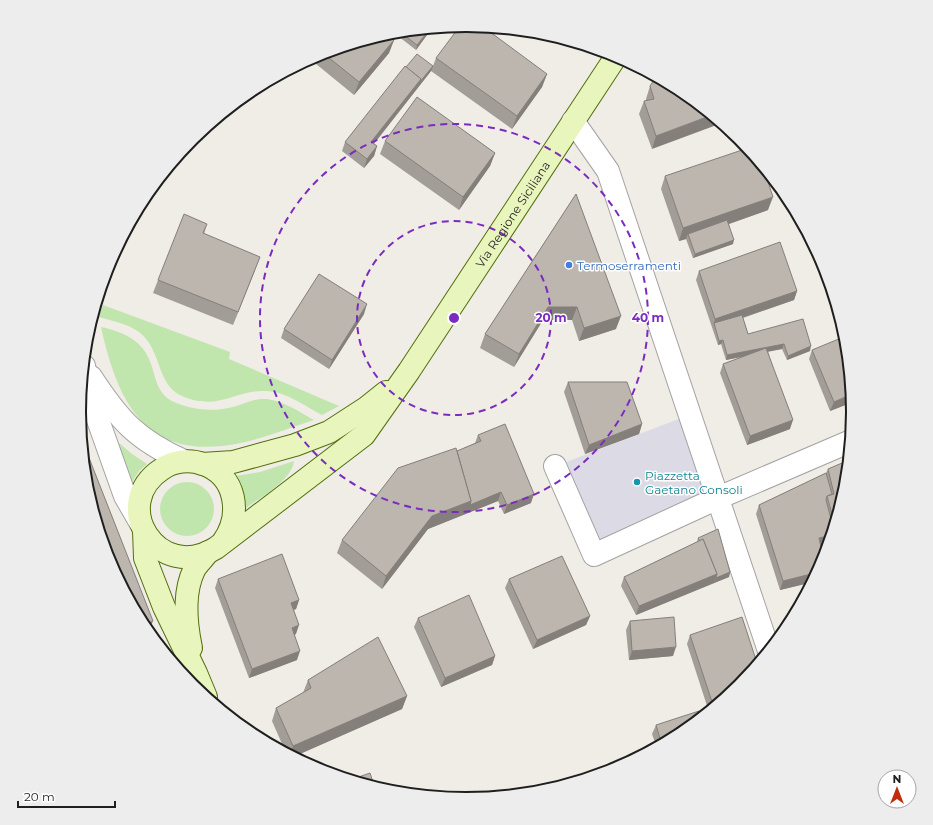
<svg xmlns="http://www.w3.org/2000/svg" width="933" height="825" viewBox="0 0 933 825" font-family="Montserrat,sans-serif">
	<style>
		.grass { fill: #c0e6ae }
		.plaza { fill: #dcdae4 }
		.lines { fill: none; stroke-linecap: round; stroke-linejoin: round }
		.minor-casing { stroke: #a3a3a3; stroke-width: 24 }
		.secondary-casing { stroke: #526f0c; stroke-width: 24 }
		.minor { stroke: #fff; stroke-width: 22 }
		.secondary { stroke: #e8f5bd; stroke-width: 22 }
		.wall { fill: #a29d96 }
		.shaded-wall { fill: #847f7a }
		.building { fill: #bcb6af; stroke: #847f7a }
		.ring { fill: none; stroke: #7b2cbf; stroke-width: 2; stroke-dasharray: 7 5 }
		.shop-dot { fill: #3f7fe0; stroke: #fff; stroke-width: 1.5 }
		.culture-dot { fill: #0f9aa8; stroke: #fff; stroke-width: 1.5 }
		.labels { text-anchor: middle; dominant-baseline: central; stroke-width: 3; stroke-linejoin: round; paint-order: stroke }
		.street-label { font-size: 12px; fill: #1f1f1f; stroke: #fff }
		.shop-label { font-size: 12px; fill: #366cbe; stroke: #fff; text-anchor: start }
		.culture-label { font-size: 12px; fill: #0d838f; stroke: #fff; text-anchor: start }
		.rim { fill: none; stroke: #1f1f1f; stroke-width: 2 }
		.centre { fill: #7b2cbf; stroke: #fff; stroke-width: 2 }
		.ring-label { font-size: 12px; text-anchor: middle; font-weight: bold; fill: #7b2cbf; stroke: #fff; stroke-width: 3; stroke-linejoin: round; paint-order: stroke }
	</style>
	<rect width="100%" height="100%" fill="#efede5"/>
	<g class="grass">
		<path d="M103 305 230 352 229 359 339 406 322 415C305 406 285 391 266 391 235 389 219 412 182 396 156 385 162 349 139 332 128 324 113 321 99 317Z"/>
		<path d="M101 327C120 331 141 339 149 359 156 374 155 392 172 401 188 409 211 412 228 408 242 406 252 398 267 399 283 401 300 412 314 420 291 427 268 437 245 442 150 464 119 409 101 327Z"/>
		<path d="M119 443 132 454 147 464 139 471 132 482 117 446Z"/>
		<path d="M294 461C292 480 261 497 246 508L245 497 235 476 260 472Z"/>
		<circle cx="187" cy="509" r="27"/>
	</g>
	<path class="plaza" d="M689 415 718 498 594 555 556 466Z"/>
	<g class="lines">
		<defs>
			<g id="minor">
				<path d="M573 121 608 171 769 651"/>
				<path d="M84 366 93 406 125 496 140 522"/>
				<path d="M91 377C119 420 137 440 184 461"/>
				<path d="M555 466 594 555 718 498 851 441"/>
			</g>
			<g id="secondary">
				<path d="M202 464 233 462 295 445 329 432 366 408 386 392"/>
				<path d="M144 530 145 558 164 607 196 673 206 697"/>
				<path id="s1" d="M223 542C242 515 237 476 203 464 190 459 173 461 162 469 108 504 158 584 216 548L364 435 409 371 617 55"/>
				<path d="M191 648C186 624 183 593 194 570 197 564 204 558 208 552"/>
			</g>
		</defs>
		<use href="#minor" class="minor-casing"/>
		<use href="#secondary" class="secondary-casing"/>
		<use href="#minor" class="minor"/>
		<use href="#secondary" class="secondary"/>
	</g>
	<g class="wall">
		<path d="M432 28 416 50 398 36 399 32Z"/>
		<path d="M387 34 394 40 389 53 354 95 310 59 318 54Z"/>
		<path d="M436 58 547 74 542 87 512 129 431 71 374 144 377 146 374 156 364 168 342 151 345 142 406 67 433 66Z"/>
		<path d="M650 86 682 90 652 149 639 114 644 101H646V99Z"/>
		<path d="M385 141 495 153 490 166 459 210 380 154Z"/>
		<path d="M665 176 768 210 729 224 733 244 693 258 686 239 679 241 661 189Z"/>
		<path d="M576 194 616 329 579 341 572 320H543L514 367 480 348 485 334Z"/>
		<path d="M207 224 204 234 255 270 233 325 153 293 158 280Z"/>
		<path d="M813 244 825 264 833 293Z"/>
		<path d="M699 271 797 291 794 300 743 318 748 334 810 351 787 360 782 349 768 351 790 429 747 445 720 373 723 364 745 356 726 360 721 344 718 345 696 280Z"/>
		<path d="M364 314 329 369 281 338 284 329Z"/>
		<path d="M812 350 853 402 830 411 809 359Z"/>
		<path d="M568 382 642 424 639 434 585 454 564 392Z"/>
		<path d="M478 435 531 503 504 514 498 501 428 529 382 589 337 553 342 540 457 451 475 443Z"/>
		<path d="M828 469 847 488 830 544 820 546 824 561 813 582 780 590 756 514 759 505 826 473Z"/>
		<path d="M698 538 730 572 729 577 636 615 621 586 624 577 697 542Z"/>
		<path d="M218 579 299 600 296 609 294 610 296 634 294 635 297 660 249 678 215 588Z"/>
		<path d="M509 579 590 616 586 625 533 649 505 588Z"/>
		<path d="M418 618 495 656 492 665 441 687 414 627Z"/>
		<path d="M630 621 673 656 629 660 626 630Z"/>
		<path d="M690 635 740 687 709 712 687 644Z"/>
		<path d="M308 680 407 696 402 709 293 757 286 753 272 721 276 708 303 693Z"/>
		<path d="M656 725 682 735 657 748 652 734Z"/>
	</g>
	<g class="shaded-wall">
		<path d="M432 28 416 50 417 45 430 29Z"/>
		<path d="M394 40 389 53 354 95 359 82Z"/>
		<path d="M433 66 431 71 368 151 371 142 421 79Z"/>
		<path d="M547 74 542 87 512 129 517 116Z"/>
		<path d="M712 115 722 123 652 149 656 136Z"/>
		<path d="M377 146 374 156 364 168 367 159Z"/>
		<path d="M495 153 490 166 459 210 463 197Z"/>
		<path d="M773 197 768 210 689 238 688 234 686 239 679 241 683 228Z"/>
		<path d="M734 240 733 244 693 258 695 254Z"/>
		<path d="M260 257 255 270 233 325 238 312Z"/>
		<path d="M797 291 794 300 715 327 714 323 715 319Z"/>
		<path d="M367 304 364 314 329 369 332 360Z"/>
		<path d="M548 307H577L572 320H543L514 367 519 354Z"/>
		<path d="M621 316 616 329 579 341 584 328Z"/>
		<path d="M723 340 721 344 718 345 719 341Z"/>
		<path d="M784 344 782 349 726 360 727 355Z"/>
		<path d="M811 346 810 351 787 360 788 356Z"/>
		<path d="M852 394 853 402 830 411 834 402Z"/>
		<path d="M793 420 790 429 747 445 750 436Z"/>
		<path d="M642 424 639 434 585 454 589 445Z"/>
		<path d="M501 492 498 501 428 529 382 589 386 576 432 516 471 501Z"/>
		<path d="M534 494 531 503 504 514 507 505Z"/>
		<path d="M832 535 830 544 815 548 819 538Z"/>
		<path d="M730 572 729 577 714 583 716 578Z"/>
		<path d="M819 572 813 582 780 590 783 581Z"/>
		<path d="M717 574 714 583 636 615 639 606Z"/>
		<path d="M299 600 296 609 288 612 291 603Z"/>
		<path d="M590 616 586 625 533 649 537 640Z"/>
		<path d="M153 621 148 633 143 625Z"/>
		<path d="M299 625 296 634 288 637 292 628Z"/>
		<path d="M676 647 673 656 629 660 632 651Z"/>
		<path d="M300 651 297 660 249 678 252 669Z"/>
		<path d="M495 656 492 665 441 687 445 678Z"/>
		<path d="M407 696 402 709 293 757 290 755 293 746Z"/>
	</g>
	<g class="building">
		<path d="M467 25 482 26 547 74 517 116 436 58 460 26Z"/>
		<path d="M430 29 417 45 400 32Z"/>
		<path d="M387 34 394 40 359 82 323 53Z"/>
		<path d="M417 54 433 66 419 83 421 79 406 67Z"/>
		<path d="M405 66 421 79 371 142 377 146 367 159 345 142Z"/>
		<path d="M656 77 682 90 712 115 656 136 644 101 654 99 650 86Z"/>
		<path d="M417 97 495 153 463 197 385 141Z"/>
		<path d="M748 148 762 164 773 197 683 228 665 176Z"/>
		<path d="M576 194 621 316 584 328 577 307H548L519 354 485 334Z"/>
		<path d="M184 214 207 224 203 233 260 257 238 312 158 280Z"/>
		<path d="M727 220 734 240 695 254 688 234Z"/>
		<path d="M780 242 797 291 715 319 699 271Z"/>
		<path d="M319 274 367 304 332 360 284 329Z"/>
		<path d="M742 315 748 334 803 319 811 346 788 356 784 344 727 355 723 340 719 341 714 323Z"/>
		<path d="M846 336 852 394 834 402 812 350Z"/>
		<path d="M766 348 793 420 750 436 723 364Z"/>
		<path d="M568 382H627L642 424 589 445Z"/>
		<path d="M505 424 534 494 507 505 501 492 470 505 471 501 457 451 481 441 478 435Z"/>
		<path d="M82 440 153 621 143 625 108 561 86 488Z"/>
		<path d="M456 448 471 501 432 516 386 576 342 540 398 468Z"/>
		<path d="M849 460 847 488 835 525 827 496 834 494 828 469Z"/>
		<path d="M826 473 832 494 827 496 826 500 834 530 832 535 819 538 824 561 819 572 783 581 759 505Z"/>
		<path d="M718 529 730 572 716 578 717 574 703 539 700 541 698 538Z"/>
		<path d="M703 539 717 574 639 606 624 577Z"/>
		<path d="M282 554 299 600 291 603 299 625 292 628 300 651 252 669 218 579Z"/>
		<path d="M562 556 590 616 537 640 509 579Z"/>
		<path d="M469 595 495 656 445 678 418 618Z"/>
		<path d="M674 617 676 647 632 651 630 621Z"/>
		<path d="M742 617 758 666 740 687 714 708 690 635Z"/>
		<path d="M378 637 407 696 293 746 276 708 311 688 308 680Z"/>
		<path d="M699 711 701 719 682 735 662 745 656 725Z"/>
		<path d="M370 773 375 788 350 780Z"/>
	</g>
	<g class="ring">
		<circle cx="454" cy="318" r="97"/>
		<circle cx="454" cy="318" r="194"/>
	</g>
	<circle class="shop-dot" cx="569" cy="265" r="4"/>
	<circle class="culture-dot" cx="637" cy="482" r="4"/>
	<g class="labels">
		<g class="street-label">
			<text stroke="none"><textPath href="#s1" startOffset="743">Via Regione Siciliana</textPath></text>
		</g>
		<g class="shop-label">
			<text x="577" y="265">Termoserramenti</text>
		</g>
		<g class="culture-label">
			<text x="645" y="475">Piazzetta<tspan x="645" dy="14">Gaetano Consoli</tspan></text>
		</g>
	</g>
	<path d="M0 0H933V825H0ZM86 412a380 380 0 1 1 760 0a380 380 0 1 1-760 0Z" fill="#ededed" fill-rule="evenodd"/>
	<path class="rim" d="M86 412a380 380 0 1 1 760 0a380 380 0 1 1-760 0Z"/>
	<circle cx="454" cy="318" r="6" class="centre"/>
	<g class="ring-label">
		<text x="551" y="322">20 m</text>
		<text x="648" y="322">40 m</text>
	</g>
	<g transform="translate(897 789)"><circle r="19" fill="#ffffff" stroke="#a5a5a5"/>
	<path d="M0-3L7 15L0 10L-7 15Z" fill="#c02d0d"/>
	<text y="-6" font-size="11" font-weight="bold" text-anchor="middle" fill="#1f1f1f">N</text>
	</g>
	<path d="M18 801v6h97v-6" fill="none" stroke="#1f1f1f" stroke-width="2"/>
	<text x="24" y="801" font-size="12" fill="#1f1f1f" stroke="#ffffff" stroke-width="3" paint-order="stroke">20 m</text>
</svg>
